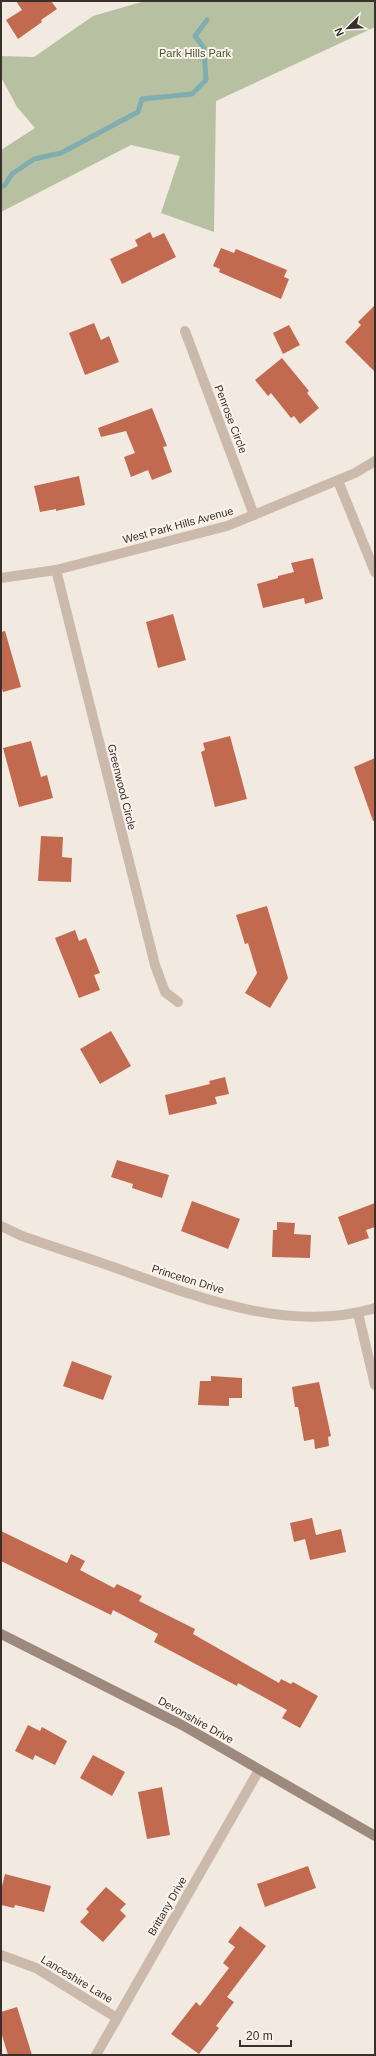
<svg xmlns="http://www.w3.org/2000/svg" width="376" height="2056" viewBox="0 0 376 2056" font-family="Helvetica,sans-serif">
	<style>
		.green { fill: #b7c1a1 }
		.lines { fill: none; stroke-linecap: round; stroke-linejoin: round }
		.stream { stroke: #80adaf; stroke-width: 5 }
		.building { fill: #c16a50 }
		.street { stroke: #cbbaac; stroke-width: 10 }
		.secondary { stroke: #9e897e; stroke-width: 10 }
		.labels { text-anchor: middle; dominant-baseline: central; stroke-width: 4; stroke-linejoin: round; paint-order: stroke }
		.park-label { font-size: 11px; fill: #495630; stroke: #faf4ed }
		.street-label { font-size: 11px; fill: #392f2b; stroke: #faf4ed }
	</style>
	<rect width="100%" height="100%" fill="#f2eae1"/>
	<path class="green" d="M145 1H375V27L216 101 214 232 161 213 180 156 131 145 1 212V150L35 128 17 107 1 77V56L34 57 93 16Z"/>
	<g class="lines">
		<path class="stream" d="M1 187 5 185 12 174 34 159 61 153 138 112 142 99 192 94 206 80 204 48 195 36 207 20"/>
	</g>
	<g class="building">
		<path d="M16 1H51L57 9 41 20 42 22 18 39 6 20 22 10Z"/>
		<path d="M150 232 153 238 164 233 176 257 122 284 110 259 138 246 135 240Z"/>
		<path d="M221 248 234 253 236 249 287 270 284 277 289 279 281 299 219 272 220 269 213 266Z"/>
		<path d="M375 305V372L345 342 361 325 358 322Z"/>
		<path d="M94 323 101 340 109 336 119 362 85 375 69 333Z"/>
		<path d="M289 325 300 345 283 354 273 333Z"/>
		<path d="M282 358 309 391 307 393 319 408 300 424 294 416 291 418 271 393 268 396 255 380Z"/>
		<path d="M152 408 167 446 163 447 172 472 152 480 148 470 131 477 124 457 135 453 126 431 101 437 98 428Z"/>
		<path d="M79 476 85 505 56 511V509L40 512 34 486Z"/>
		<path d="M313 558 323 599 305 604 304 598 263 608 257 584 278 578V576L294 572 291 563Z"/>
		<path d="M173 614 186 660 158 668 146 622Z"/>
		<path d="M5 631 21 687 3 692 1 685V632Z"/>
		<path d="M230 736 247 799 215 807 201 752 205 750 203 743Z"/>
		<path d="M31 741 41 777 47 775 53 798 19 807 3 748Z"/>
		<path d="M375 758V821H373L354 767Z"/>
		<path d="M41 836 63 837 62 857 72 858 71 882 38 881Z"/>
		<path d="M267 906 288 978 270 1008 245 993 257 973 248 943 245 944 236 915Z"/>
		<path d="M75 930 79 941 86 938 100 973 94 975 100 990 79 998 55 938Z"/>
		<path d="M111 1031 131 1066 100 1084 80 1049Z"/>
		<path d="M225 1077 229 1094 215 1097 217 1104 169 1115 165 1095 210 1084 209 1081Z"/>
		<path d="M117 1160 169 1175 162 1198 132 1188 133 1184 111 1177Z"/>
		<path d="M192 1201 240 1219 228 1249 181 1231Z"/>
		<path d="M375 1203V1227L366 1230 369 1238 348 1245 338 1217Z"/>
		<path d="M277 1222 295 1223 294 1234 311 1235 310 1258 272 1257 273 1230H277Z"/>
		<path d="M72 1361 112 1376 103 1400 63 1386Z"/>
		<path d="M211 1376 242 1378V1398H229V1406L198 1405 200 1381H211Z"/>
		<path d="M319 1382 331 1436 328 1437 329 1446 315 1449 314 1439 304 1441 298 1407H295L292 1387Z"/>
		<path d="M312 1518 316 1535 341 1529 346 1552 310 1560 305 1539 294 1542 290 1523Z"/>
		<path d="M1 1531 67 1563 71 1554 85 1561 80 1570 114 1588 117 1584 142 1596 139 1601 195 1629 193 1634 279 1683 281 1679 291 1684 293 1682 318 1696 300 1728 282 1718 287 1710 238 1683 237 1686 154 1642 158 1634 149 1629 113 1610 111 1615 1 1561Z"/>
		<path d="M28 1725 40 1731 42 1727 67 1741 55 1765 35 1755 33 1760 15 1751Z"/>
		<path d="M93 1755 125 1772 112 1796 80 1778Z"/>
		<path d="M162 1787 170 1835 147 1839 138 1792Z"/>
		<path d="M308 1866 316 1888 265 1907 257 1884Z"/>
		<path d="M5 1874 51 1886 44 1912 15 1905 14 1908 1 1905V1890Z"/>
		<path d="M106 1887 126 1904 120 1910 126 1916 103 1942 80 1922 89 1912 86 1909Z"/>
		<path d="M240 1926 266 1946 227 1997 234 2002 216 2026 219 2028 199 2054 171 2034 196 2002 200 2006 229 1968 223 1963 235 1947 228 1942Z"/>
		<path d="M17 2007 32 2055H8L1 2032V2012Z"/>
	</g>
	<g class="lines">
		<g class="street">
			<path d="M185 331 254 515"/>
			<path d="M338 481 375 572"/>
			<path d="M56 570 155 965 165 992 178 1002"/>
			<path d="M1 578 56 570 227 526 355 473 375 461"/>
			<path d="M1 1226 22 1236C53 1247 85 1257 116 1268 197 1297 289 1334 375 1308"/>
			<path d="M358 1313 375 1385"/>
			<path d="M1 1955 36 1968 117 2018"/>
			<path d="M96 2055 259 1770"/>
		</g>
		<path class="secondary" d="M1 1634 182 1725 375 1836"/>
	</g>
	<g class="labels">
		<g class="park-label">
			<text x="195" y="53">Park Hills Park</text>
		</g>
		<g class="street-label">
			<text transform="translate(231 419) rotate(69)">Penrose Circle</text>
			<text transform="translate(178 525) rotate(-15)">West Park Hills Avenue</text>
			<text transform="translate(122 787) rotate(76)">Greenwood Circle</text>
			<text transform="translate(188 1279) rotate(17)">Princeton Drive</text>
			<text transform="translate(196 1720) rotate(29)">Devonshire Drive</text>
			<text transform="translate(167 1906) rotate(-60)">Brittany Drive</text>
			<text transform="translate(77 1979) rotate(31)">Lanceshire Lane</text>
		</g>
	</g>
	<rect width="376" height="2056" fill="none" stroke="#392f2b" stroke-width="4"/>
	<g transform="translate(348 28) rotate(246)" stroke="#faf4ed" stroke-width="3" paint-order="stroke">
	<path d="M0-3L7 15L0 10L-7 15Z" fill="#392f2b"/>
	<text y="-6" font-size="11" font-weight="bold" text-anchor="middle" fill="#392f2b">N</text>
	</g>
	<path d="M240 2040v6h51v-6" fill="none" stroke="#392f2b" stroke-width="2"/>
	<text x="246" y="2040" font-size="12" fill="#392f2b" stroke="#faf4ed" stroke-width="3" paint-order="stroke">20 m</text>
</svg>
